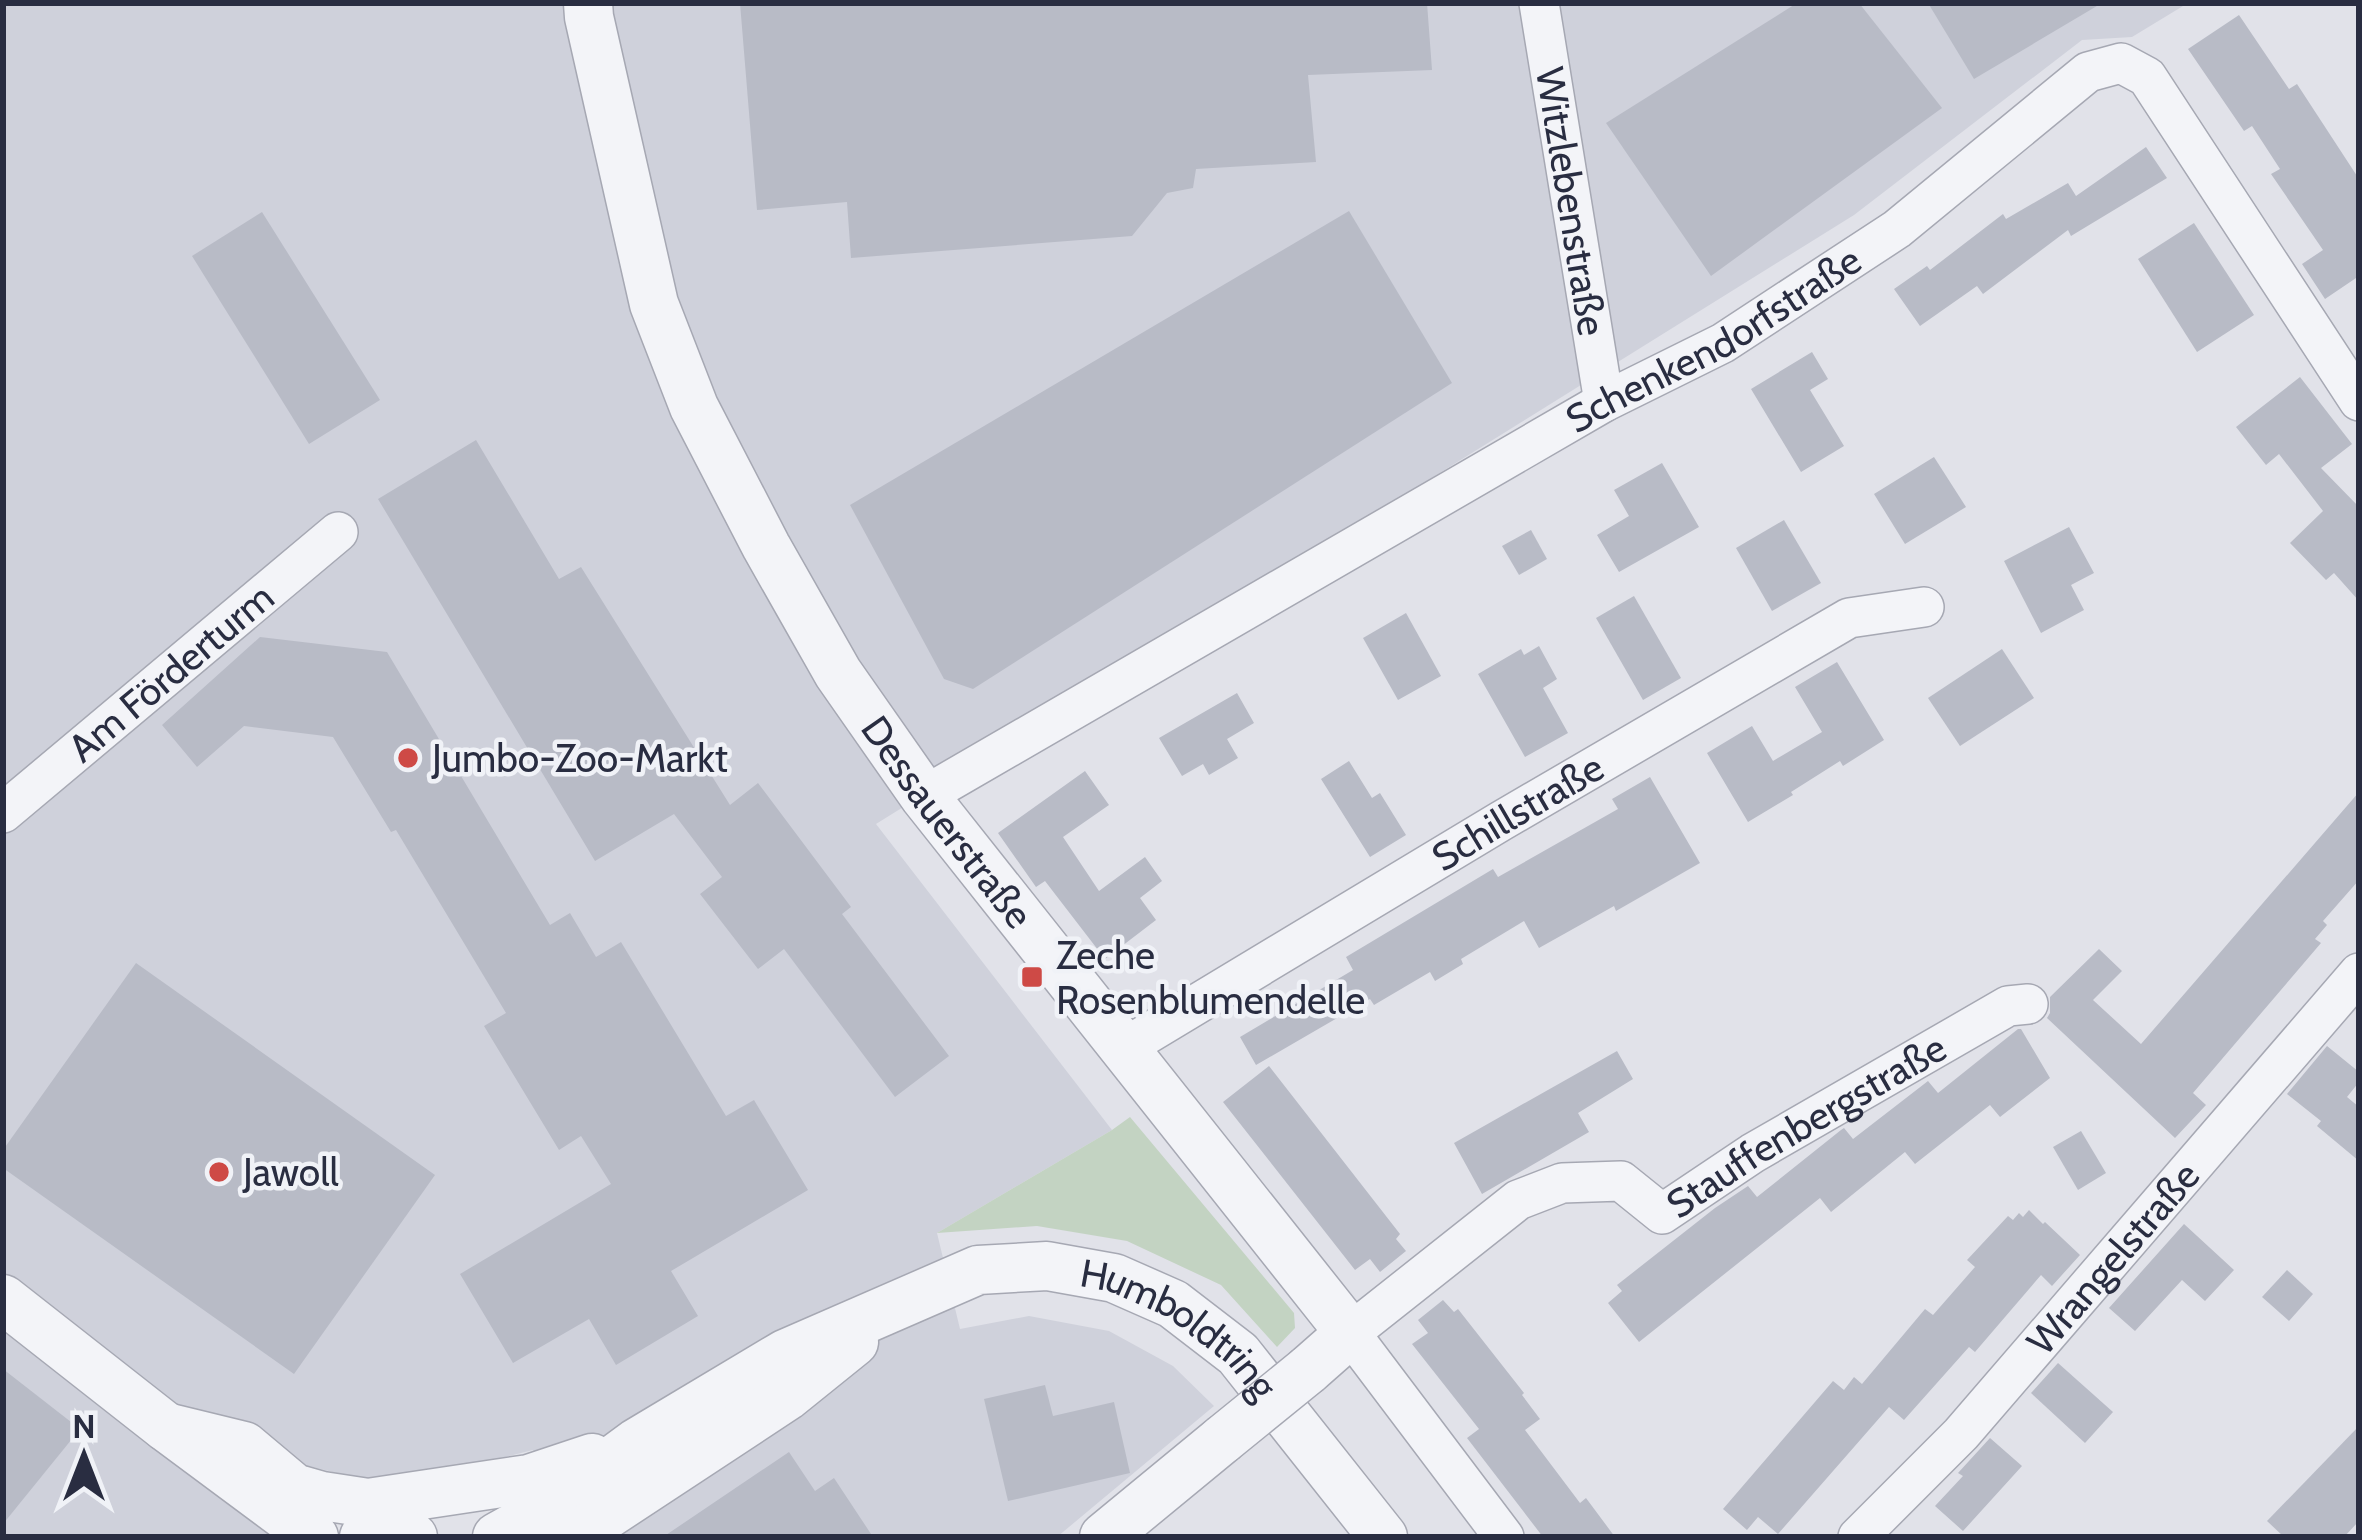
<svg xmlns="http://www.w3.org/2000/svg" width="2362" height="1540" viewBox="0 0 2362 1540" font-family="Cabin,sans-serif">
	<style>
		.built { fill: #cfd1db }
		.green { fill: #c3d3c2 }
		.building { fill: #b8bbc6 }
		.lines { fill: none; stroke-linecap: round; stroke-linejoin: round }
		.minor-casing { stroke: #a6a8b3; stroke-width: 42 }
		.tertiary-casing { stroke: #a6a8b3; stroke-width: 51 }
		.minor { stroke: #f3f4f8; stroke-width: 39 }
		.tertiary { stroke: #f3f4f8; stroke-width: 48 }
		.tertiary-bridge-casing { stroke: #a6a8b3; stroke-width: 51; stroke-linecap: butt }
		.tertiary-bridge { stroke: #f3f4f8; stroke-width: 48 }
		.poi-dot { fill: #ce4a46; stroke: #f0f2f7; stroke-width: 4.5 }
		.labels { text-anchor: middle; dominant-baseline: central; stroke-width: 9; stroke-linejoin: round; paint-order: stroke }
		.street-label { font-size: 39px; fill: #292d41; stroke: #f0f2f7 }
		.poi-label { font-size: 39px; fill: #292d41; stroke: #f0f2f7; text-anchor: start }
	</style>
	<rect width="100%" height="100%" fill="#e1e2e9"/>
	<path class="built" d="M3 3H2188L2132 37 2082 40 1854 215 876 824 1112 1130 937 1233 960 1329 1029 1316 1109 1331 1173 1366 1214 1406 1057 1537H579L533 1450 452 1470 364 1480 309 1466 294 1537H3Z"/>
	<path class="green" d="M1130 1117 1294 1313 1295 1328 1277 1347 1221 1285 1127 1241 1037 1226 937 1233 1112 1130Z"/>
	<g class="building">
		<path d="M740 3H1427L1432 70 1308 75 1316 162 1196 169 1193 188 1167 193 1132 236 851 258 847 202 757 210Z"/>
		<path d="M1797 3H1859L1942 108 1711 276 1606 123Z"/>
		<path d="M1928 3H2102L1974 79Z"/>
		<path d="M2239 15 2289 89 2297 84 2359 179V276L2325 299 2302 264 2323 250 2271 174 2280 169 2252 126 2244 131 2188 49Z"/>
		<path d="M2146 147 2167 178 2071 236 2068 230 1983 294 1977 286 1920 326 1894 289 1927 266 1930 270 2003 214 2006 219 2068 183 2076 196Z"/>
		<path d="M1349 211 1452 383 973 689 944 679 850 505Z"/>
		<path d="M262 212 380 400 309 444 192 256Z"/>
		<path d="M2194 223 2254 315 2197 352 2138 259Z"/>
		<path d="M1812 352 1828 379 1810 390 1844 446 1801 472 1751 389Z"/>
		<path d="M2300 377 2352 444 2321 468 2359 507V601L2334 573 2326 580 2290 543 2323 511 2279 454 2266 465 2236 427Z"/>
		<path d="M476 440 559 579 581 567 730 805 758 783 851 907 842 914 949 1056 895 1097 784 949 758 969 700 894 722 877 674 814 595 861 378 499Z"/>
		<path d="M1934 457 1966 507 1905 544 1874 494Z"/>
		<path d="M1662 463 1699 527 1619 572 1597 535 1629 516 1614 490Z"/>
		<path d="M1784 520 1821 583 1772 611 1736 548Z"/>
		<path d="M2069 527 2094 573 2071 585 2084 610 2041 633 2004 561Z"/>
		<path d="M1531 530 1547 559 1519 575 1502 546Z"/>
		<path d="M1634 596 1681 678 1643 700 1596 618Z"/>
		<path d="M1406 613 1441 676 1398 700 1363 638Z"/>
		<path d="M260 637 387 652 550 925 570 913 596 957 621 942 726 1116 754 1100 808 1190 671 1271 698 1316 616 1365 589 1319 513 1363 460 1274 611 1184 581 1136 559 1150 484 1026 506 1013 396 830 391 832 333 737 244 726 197 767 162 725Z"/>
		<path d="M1539 646 1557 679 1543 688 1568 733 1525 757 1478 674 1521 649 1524 655Z"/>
		<path d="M2002 649 2034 698 1960 746 1928 698Z"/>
		<path d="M1837 662 1884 740 1843 766 1840 761 1791 792 1793 795 1748 822 1707 753 1752 726 1773 761 1822 732 1795 687Z"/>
		<path d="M1237 693 1254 723 1227 739 1238 758 1209 775 1203 764 1182 776 1159 738Z"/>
		<path d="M1349 761 1372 798 1380 793 1406 835 1370 857 1321 779Z"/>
		<path d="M1085 771 1109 805 1063 837 1099 891 1145 857 1162 881 1140 898 1156 920 1105 959 1045 881 1036 887 998 833Z"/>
		<path d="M1650 777 1700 863 1616 911 1614 906 1539 948 1524 921 1461 959 1463 964 1435 981 1430 972 1374 1005 1370 999 1256 1065 1240 1037 1353 970 1346 957 1493 869 1498 877 1618 809 1612 799Z"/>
		<path d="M2359 792V880L2323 921 2327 925 2315 939 2321 943 2193 1093 2206 1105 2175 1138 2047 1018 2050 1013V997L2099 949 2122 971 2093 1000 2141 1044Z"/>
		<path d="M136 963 435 1175 294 1374 3 1168V1150Z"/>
		<path d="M2018 1029H2021L2050 1078 2000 1117 1990 1105 1915 1164 1905 1152 1831 1212 1820 1198 1639 1342 1608 1303 1622 1291 1617 1285 1715 1208 1748 1186 1757 1197 1841 1130 1844 1128 1853 1139 1928 1081 1938 1093Z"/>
		<path d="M2327 1046 2359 1072V1082L2347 1097 2359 1107V1161L2317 1126 2321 1121 2287 1094Z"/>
		<path d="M1617 1051 1633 1079 1578 1113 1589 1132 1482 1194 1454 1143Z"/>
		<path d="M1269 1066 1400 1234 1396 1239 1406 1251 1380 1272 1370 1259 1355 1270 1223 1102Z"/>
		<path d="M2081 1131 2106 1173 2078 1190 2053 1147Z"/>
		<path d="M2029 1210 2043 1224 2045 1222 2080 1255 2052 1286 2041 1275 1975 1352 1969 1347 1904 1420 1889 1407 1778 1534 1758 1517 1747 1530 1723 1509 1833 1381 1844 1390 1854 1377 1862 1384 1925 1309 1933 1315 1975 1267 1967 1260 2008 1216 2013 1220 2019 1213 2023 1217Z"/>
		<path d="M2184 1224 2234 1270 2205 1301 2182 1280 2135 1331 2109 1308Z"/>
		<path d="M2287 1270 2313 1294 2289 1321 2262 1297Z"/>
		<path d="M1443 1300 1454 1312 1458 1309 1524 1393 1522 1395 1540 1419 1525 1430 1580 1503 1586 1498 1615 1537H1543L1467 1438 1479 1429 1412 1344 1428 1333 1418 1320Z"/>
		<path d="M2058 1363 2113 1412 2085 1443 2031 1393Z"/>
		<path d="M3 1369 80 1429 3 1524Z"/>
		<path d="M1045 1385 1053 1416 1114 1402 1130 1473 1008 1501 984 1399Z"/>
		<path d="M2359 1426V1521L2344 1537H2284L2267 1521Z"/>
		<path d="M1990 1438 2022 1466 1963 1531 1935 1506 1963 1476 1958 1473Z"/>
		<path d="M789 1452 815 1491 834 1478 873 1537H663Z"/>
	</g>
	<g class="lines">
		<defs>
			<g id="minor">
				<path id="s1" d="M1539 3 1604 402"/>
				<path id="s2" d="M924 796 1604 402 1723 343 1897 229 2088 72 2121 63 2147 77 2359 401"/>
				<path id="s3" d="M3 813 338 532"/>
				<path id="s4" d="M1124 1048 1501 821 1849 618 1924 607"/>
				<path id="s5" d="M1504 1537 1350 1333 1518 1200 1562 1183 1621 1181 1662 1214 1753 1153 2008 1006 2028 1004"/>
				<path id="s6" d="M1858 1537 1961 1434 2359 973"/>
			</g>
			<g id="tertiary">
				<path id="s7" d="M588 3 589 17 654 304 694 407 766 546 838 673 924 796 1350 1333 1308 1370"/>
				<path d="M3 1299 166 1427 314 1537"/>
				<path d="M166 1427 244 1446 294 1488 322 1496 368 1503 529 1479 592 1458"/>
				<path d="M364 1537 397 1532 413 1537"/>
				<path id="s8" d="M497 1537 545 1510 636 1443 785 1354 978 1270 1047 1266 1114 1278 1173 1304 1238 1354 1383 1537"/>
				<path d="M573 1537 787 1396 854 1342"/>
				<path d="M1104 1537 1223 1439"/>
			</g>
		</defs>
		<use href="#minor" class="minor-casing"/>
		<use href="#tertiary" class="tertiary-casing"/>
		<use href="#minor" class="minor"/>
		<use href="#tertiary" class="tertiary"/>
		<defs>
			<path id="tertiary-bridge" d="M1223 1439 1308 1370"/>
		</defs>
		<use href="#tertiary-bridge" class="tertiary-bridge-casing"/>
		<use href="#tertiary-bridge" class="tertiary-bridge"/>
	</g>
	<g class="poi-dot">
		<circle cx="408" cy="758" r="12"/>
		<rect x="1020" y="965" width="24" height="24" rx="6"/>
		<circle cx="219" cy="1172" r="12"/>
	</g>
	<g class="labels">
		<g class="street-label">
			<text stroke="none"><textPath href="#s1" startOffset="201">Witzlebenstraße</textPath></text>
			<text stroke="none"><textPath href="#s2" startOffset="912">Schenkendorfstraße</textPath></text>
			<text stroke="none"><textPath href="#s3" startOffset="219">Am Förderturm</textPath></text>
			<text stroke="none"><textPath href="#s4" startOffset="459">Schillstraße</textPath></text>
			<text stroke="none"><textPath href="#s7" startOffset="906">Dessauerstraße</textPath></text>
			<text stroke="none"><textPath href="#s5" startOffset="798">Stauffenbergstraße</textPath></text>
			<text stroke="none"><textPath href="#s6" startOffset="378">Wrangelstraße</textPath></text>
			<text stroke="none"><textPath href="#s8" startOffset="771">Humboldtring</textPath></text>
		</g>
		<g class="poi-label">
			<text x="432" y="758">Jumbo-Zoo-Markt</text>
			<text x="1056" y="955">Zeche<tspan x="1056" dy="45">Rosenblumendelle</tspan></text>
			<text x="243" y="1172">Jawoll</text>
		</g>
	</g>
	<rect width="2362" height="1540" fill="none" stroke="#292d41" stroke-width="12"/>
	<g transform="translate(84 1456)" stroke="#f0f2f7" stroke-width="9" paint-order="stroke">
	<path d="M0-9L21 45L0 30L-21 45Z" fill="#292d41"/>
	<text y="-18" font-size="33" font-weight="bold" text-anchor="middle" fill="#292d41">N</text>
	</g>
</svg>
